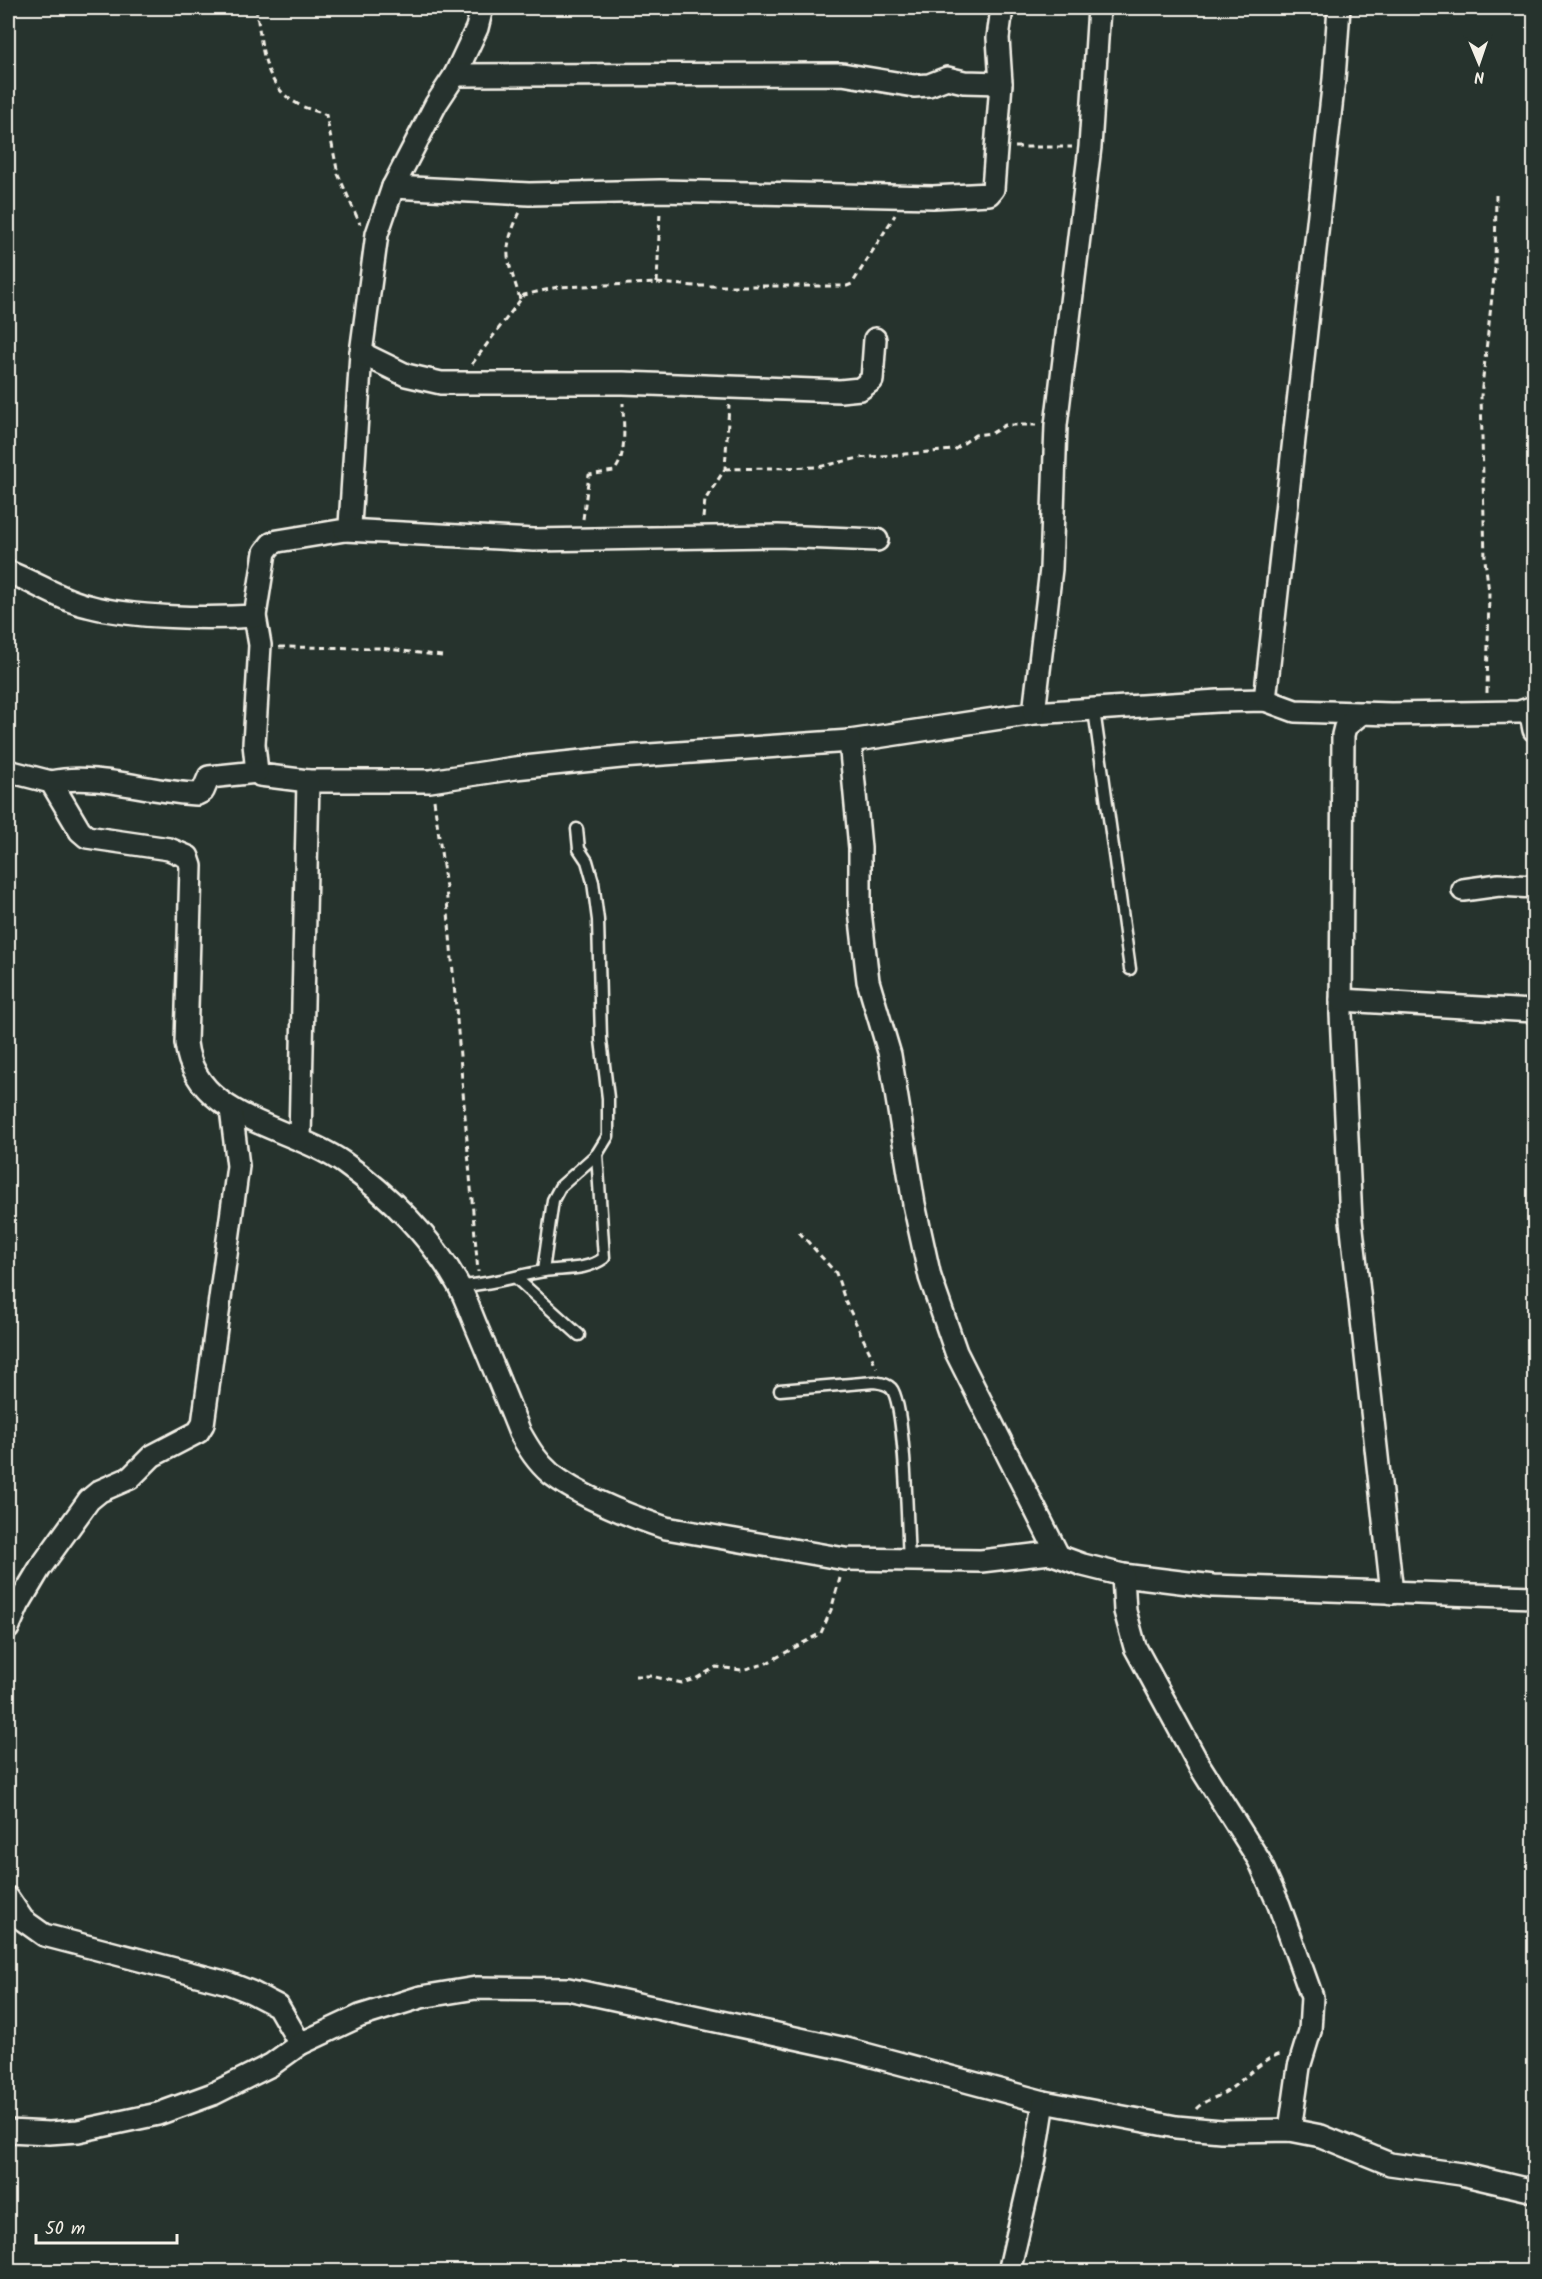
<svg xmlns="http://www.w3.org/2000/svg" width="1542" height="2279" viewBox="0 0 1542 2279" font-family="Kalam,sans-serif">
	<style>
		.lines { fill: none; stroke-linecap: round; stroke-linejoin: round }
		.service-casing { stroke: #f4f1e8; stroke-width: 15 }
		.minor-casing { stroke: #f4f1e8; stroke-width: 26 }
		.path { stroke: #f4f1e8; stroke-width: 3; stroke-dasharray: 6 4.5; stroke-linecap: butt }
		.service { stroke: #26332d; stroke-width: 10 }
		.minor { stroke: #26332d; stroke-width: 21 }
	</style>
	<rect width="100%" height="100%" fill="#26332d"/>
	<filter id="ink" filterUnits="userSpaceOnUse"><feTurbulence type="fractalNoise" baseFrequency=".0167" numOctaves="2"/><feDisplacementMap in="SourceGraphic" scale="12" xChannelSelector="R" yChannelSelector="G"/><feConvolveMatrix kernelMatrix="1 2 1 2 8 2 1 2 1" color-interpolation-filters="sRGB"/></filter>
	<g filter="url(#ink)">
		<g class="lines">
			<defs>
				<g id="service">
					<path d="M1094 710 1130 969"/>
					<path d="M543 1271 553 1200 560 1187 597 1154 608 1136V1098L601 1040 598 920 593 882 587 861 579 849 577 829"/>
					<path d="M516 1278 579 1335"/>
					<path d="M459 1286C489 1285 515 1276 544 1271 564 1268 586 1271 604 1258L597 1154"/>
					<path d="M780 1390 874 1382C880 1383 886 1383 891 1388 906 1404 907 1532 909 1560"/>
				</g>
				<g id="minor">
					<path d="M482 8 477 28 455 75 436 104 393 187 377 234 361 353 350 525 345 530 278 541 271 544 265 552 255 616 260 645 254 744 257 772 260 775 308 781H430L515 768 621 757 850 741 1034 713 1218 701 1265 700 1295 711 1391 714 1519 712 1534 707"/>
					<path d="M455 75 842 74 914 86 929 85 947 78 964 82 1001 83"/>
					<path d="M393 187 529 194 660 191 933 197 989 194 993 189 1001 83 998 38 1002 8"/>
					<path d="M361 353 406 375 441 383H623L840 391 860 389 872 380 875 339"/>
					<path d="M345 530 534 540 778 536 877 540"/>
					<path d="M8 572C35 582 61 600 88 606 133 618 208 619 255 616"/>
					<path d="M1265 700 1334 79 1339 8"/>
					<path d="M1530 710 1534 730"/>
					<path d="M1034 713 1051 569 1056 425 1090 147 1099 8"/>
					<path d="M1362 713 1345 727 1343 735 1341 1014 1351 1220 1392 1593"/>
					<path d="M850 741 860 848V911L868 981 890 1055 914 1204 930 1277 956 1352 1057 1553"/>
					<path d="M8 771 51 782 80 831 87 837 169 849 188 857 191 866 186 1043C195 1120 290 1125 344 1163 388 1194 433 1239 459 1286 466 1299 471 1314 477 1328 492 1363 506 1398 520 1433 529 1449 537 1462 551 1474 581 1497 630 1516 666 1528L845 1559 981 1561 1050 1553 1083 1565 1123 1575 1213 1586 1534 1597"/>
					<path d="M51 782C98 772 150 793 197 794L203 791 209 777 257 772"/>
					<path d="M1463 890 1499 885 1534 887"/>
					<path d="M1341 1000 1534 1011"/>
					<path d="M300 1138 308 781"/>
					<path d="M1123 1575 1125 1611 1135 1647 1199 1765 1259 1860 1279 1905 1312 1997 1310 2031 1299 2067 1290 2130"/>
					<path d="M8 1628 18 1605 40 1568 89 1500 100 1491 130 1478 152 1456 198 1432 203 1424 238 1166 231 1109"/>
					<path d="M8 1898 23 1920 44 1935 228 1983 251 1992 278 2006 300 2044"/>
					<path d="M8 2131 49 2133 78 2131 158 2114 213 2094 271 2065 300 2044 360 2016 421 1997 476 1988 568 1989 846 2049 1044 2102 1176 2127 1221 2131 1290 2130 1321 2136 1390 2164 1461 2174 1534 2191"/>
					<path d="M1009 2272 1035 2159 1044 2102"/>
				</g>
			</defs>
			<use href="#service" class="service-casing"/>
			<use href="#minor" class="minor-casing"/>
			<g class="path">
				<path d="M256 8C262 43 262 84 296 103 305 109 316 110 326 115L338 174 360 224"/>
				<path d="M1015 147H1072"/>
				<path d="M657 283 660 211"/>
				<path d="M520 299C508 258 500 254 520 212"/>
				<path d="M472 364 524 295 558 287 657 283 696 286H847L852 284 895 215"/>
				<path d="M725 469 818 467 859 458 954 450 975 435 992 433 1005 425H1036"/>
				<path d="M703 518 705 500 725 469 729 405"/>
				<path d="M583 519 589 475 614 471C628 455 623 423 623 403"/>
				<path d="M279 647 381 648 442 656"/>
				<path d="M1487 693 1489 592 1485 560 1481 396 1495 269 1496 195"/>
				<path d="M434 800 446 888 478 1272"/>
				<path d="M799 1232 836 1273 845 1300 877 1368"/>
				<path d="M635 1676H651L682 1683 695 1679 716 1667 741 1670 765 1664 821 1633 831 1610 840 1578"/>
				<path d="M1196 2109C1204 2100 1214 2099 1224 2093 1244 2081 1260 2059 1283 2053"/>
			</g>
			<use href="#service" class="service"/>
			<use href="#minor" class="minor"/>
		</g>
	</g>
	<rect width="1542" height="2279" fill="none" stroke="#26332d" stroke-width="30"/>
	<rect x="15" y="15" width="1512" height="2249" fill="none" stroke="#f4f1e8" stroke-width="2" filter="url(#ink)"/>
	<g transform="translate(1479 63) rotate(178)" stroke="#26332d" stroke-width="4.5" paint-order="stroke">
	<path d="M0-4.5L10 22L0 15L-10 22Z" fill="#f4f1e8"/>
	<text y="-9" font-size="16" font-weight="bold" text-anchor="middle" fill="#f4f1e8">N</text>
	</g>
	<path d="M36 2234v9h141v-9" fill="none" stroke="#f4f1e8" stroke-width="3"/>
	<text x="45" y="2234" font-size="18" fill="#f4f1e8" stroke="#26332d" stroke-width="4.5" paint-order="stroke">50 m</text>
</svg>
